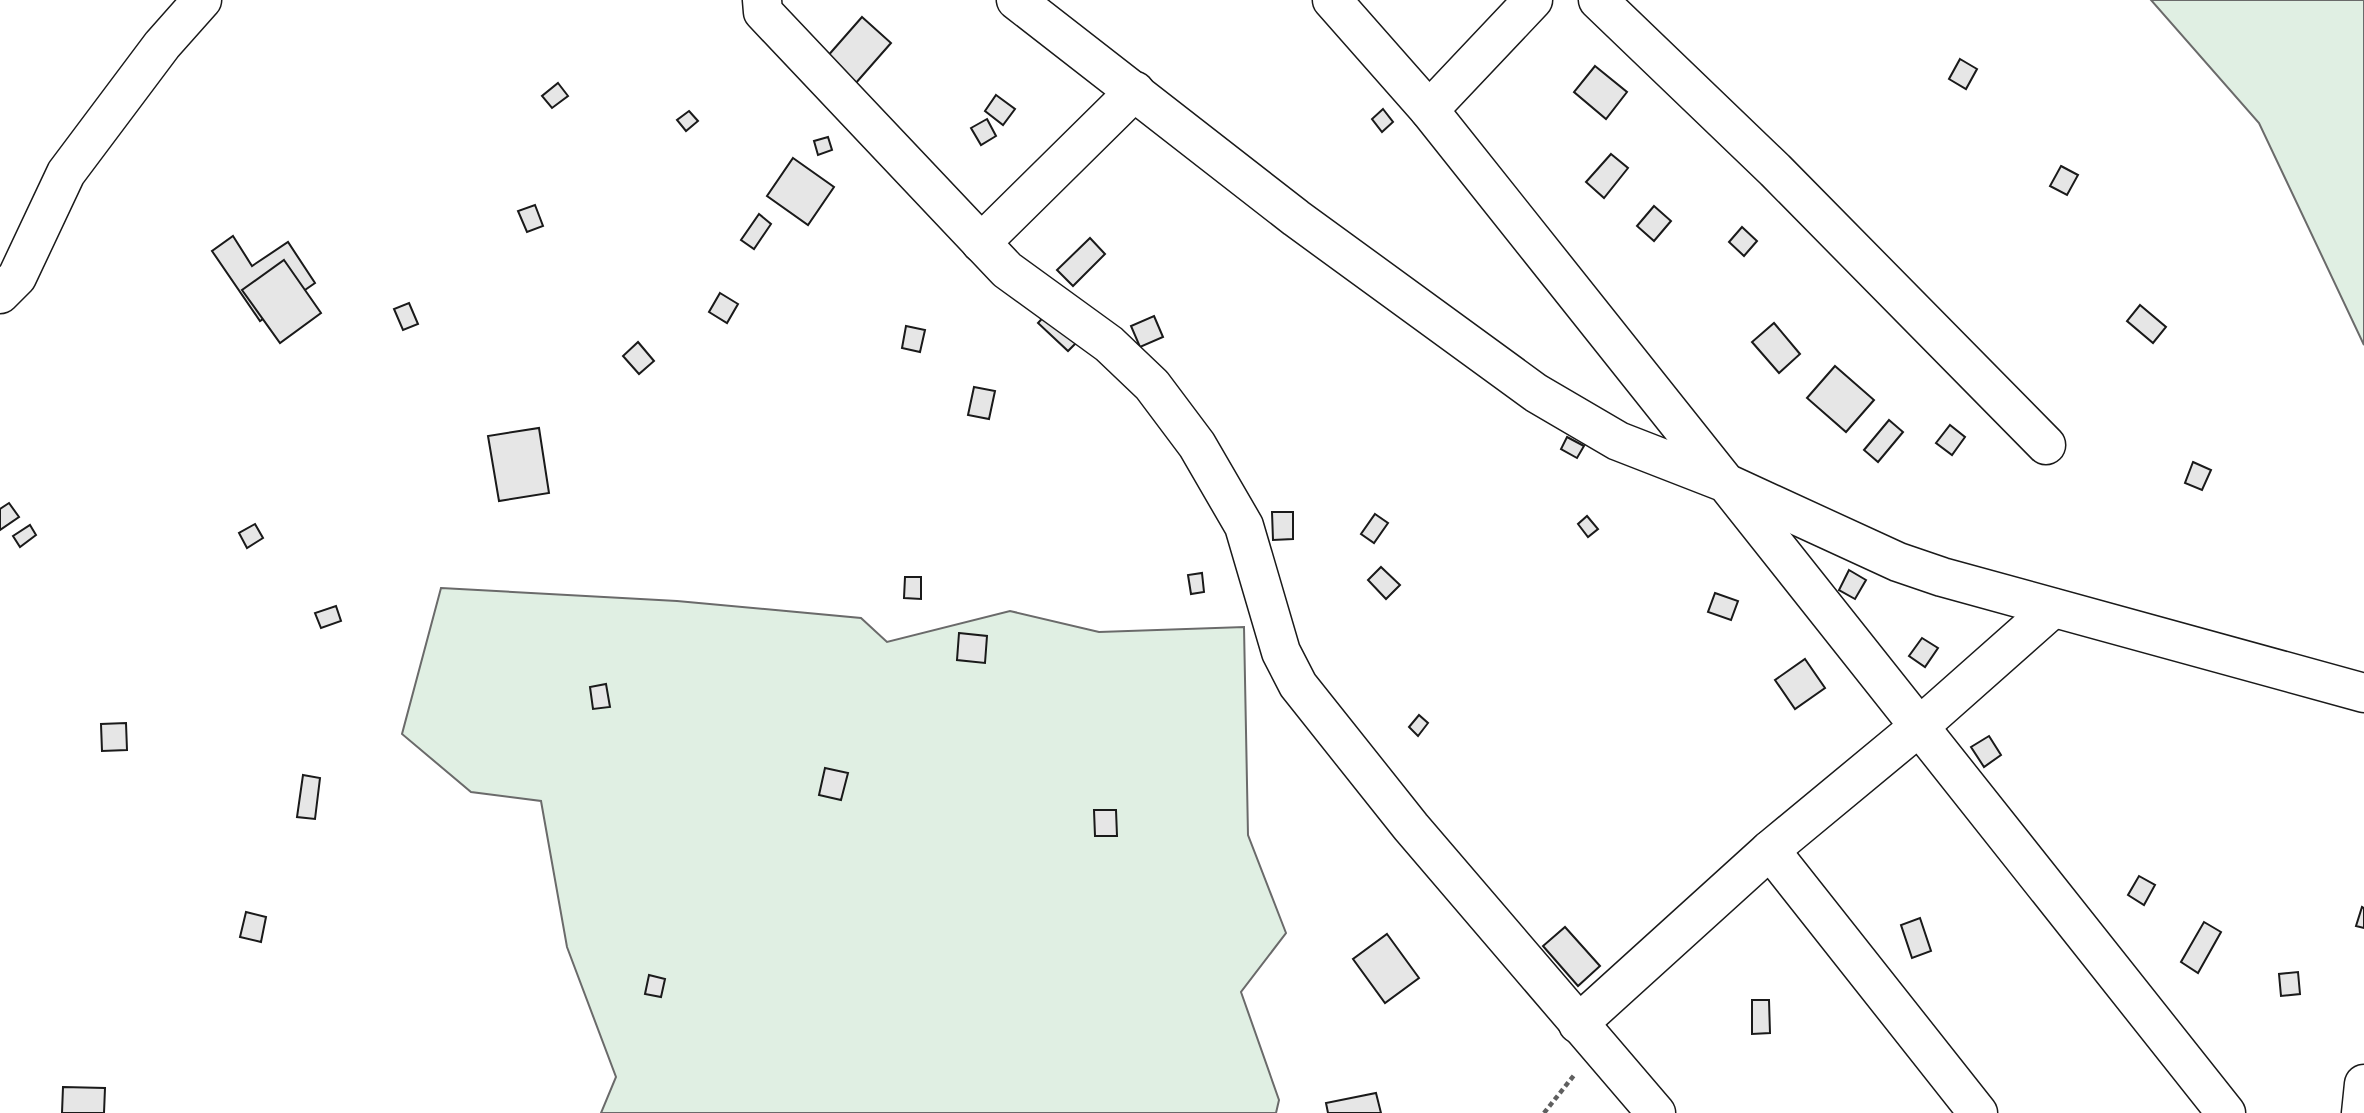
<svg xmlns="http://www.w3.org/2000/svg" width="2364" height="1113" viewBox="0 0 2364 1113" font-family="'Asap Condensed',sans-serif">
	<style>
		.green { fill: #e0efe3; stroke: #6a6a6a; stroke-width: 2 }
		.building { fill: #e6e6e6; stroke: #1a1a1a; stroke-width: 2 }
		.lines { fill: none; stroke-linecap: round; stroke-linejoin: round }
		.minor-casing { stroke: #1a1a1a; stroke-width: 41 }
		.path { stroke: #5f5f5f; stroke-width: 4.5; stroke-dasharray: 5 3.5; stroke-linecap: butt }
		.minor { stroke: #fff; stroke-width: 38 }
	</style>
	<rect width="100%" height="100%" fill="#fff"/>
	<g class="green">
		<path d="M2151 0H2364V345L2259 123Z"/>
		<path d="M441 588 677 601 861 618 887 642 1010 611 1099 632 1244 627 1248 835 1286 933 1241 992 1279 1100 1276 1113H601L616 1077 567 947 541 801 471 792 402 734Z"/>
	</g>
	<g class="building">
		<path d="M862 17 891 43 855 84 826 58Z"/>
		<path d="M1960 59 1977 69 1966 89 1949 79Z"/>
		<path d="M1595 66 1627 92 1606 119 1574 92Z"/>
		<path d="M558 83 568 96 552 108 542 96Z"/>
		<path d="M996 95 1015 109 1003 125 985 111Z"/>
		<path d="M1383 109 1393 122 1382 132 1372 119Z"/>
		<path d="M689 111 698 121 686 131 677 120Z"/>
		<path d="M987 119 996 136 981 145 971 128Z"/>
		<path d="M828 137 832 150 818 155 814 141Z"/>
		<path d="M1611 154 1628 168 1604 198 1586 182Z"/>
		<path d="M793 158 834 187 808 225 767 196Z"/>
		<path d="M2061 166 2078 175 2067 195 2050 186Z"/>
		<path d="M535 205 543 226 527 232 518 211Z"/>
		<path d="M1654 206 1671 221 1654 241 1637 226Z"/>
		<path d="M759 214 771 224 754 249 741 240Z"/>
		<path d="M1742 227 1757 241 1744 256 1729 242Z"/>
		<path d="M233 236 252 266 288 242 315 283 260 321 212 251Z"/>
		<path d="M1090 238 1105 254 1073 286 1057 270Z"/>
		<path d="M284 260 321 313 280 343 242 290Z"/>
		<path d="M720 293 738 304 727 323 709 312Z"/>
		<path d="M409 303 418 324 403 330 394 309Z"/>
		<path d="M2140 305 2166 327 2153 343 2127 321Z"/>
		<path d="M1051 309 1082 337 1068 351 1038 323Z"/>
		<path d="M1154 316 1163 337 1140 347 1131 326Z"/>
		<path d="M1774 323 1800 354 1779 373 1752 342Z"/>
		<path d="M906 326 925 330 920 352 902 348Z"/>
		<path d="M638 342 654 361 639 374 623 356Z"/>
		<path d="M1835 366 1874 400 1846 432 1807 398Z"/>
		<path d="M974 387 995 391 989 419 968 415Z"/>
		<path d="M1889 420 1903 432 1878 462 1864 450Z"/>
		<path d="M1950 425 1965 437 1952 455 1936 443Z"/>
		<path d="M539 428 549 493 499 501 488 436Z"/>
		<path d="M1567 437 1584 446 1577 458 1561 449Z"/>
		<path d="M2193 462 2211 470 2202 490 2185 483Z"/>
		<path d="M9 503 19 517 0 530V509Z"/>
		<path d="M1272 512H1293V539L1273 540Z"/>
		<path d="M1375 514 1388 523 1374 543 1361 534Z"/>
		<path d="M1587 516 1598 529 1588 537 1578 524Z"/>
		<path d="M255 524 263 538 247 548 239 533Z"/>
		<path d="M30 525 36 535 20 547 13 536Z"/>
		<path d="M1381 567 1400 585 1386 599 1368 580Z"/>
		<path d="M1849 570 1866 580 1855 599 1839 590Z"/>
		<path d="M1202 573 1204 592 1191 594 1188 575Z"/>
		<path d="M905 577H921V599L904 598Z"/>
		<path d="M1715 593 1738 601 1731 620 1708 612Z"/>
		<path d="M336 606 341 621 321 628 315 613Z"/>
		<path d="M959 633 987 636 985 663 957 660Z"/>
		<path d="M1922 638 1938 648 1925 667 1909 656Z"/>
		<path d="M1805 659 1825 688 1795 709 1775 680Z"/>
		<path d="M606 684 610 707 593 709 590 687Z"/>
		<path d="M1419 715 1428 723 1418 736 1409 727Z"/>
		<path d="M126 723 127 750 102 751 101 724Z"/>
		<path d="M1989 736 2001 755 1984 767 1971 747Z"/>
		<path d="M825 768 848 773 841 800 819 795Z"/>
		<path d="M303 775 320 778 315 819 297 817Z"/>
		<path d="M1094 810H1116L1117 836H1095Z"/>
		<path d="M2139 876 2155 885 2144 905 2128 895Z"/>
		<path d="M2362 907 2364 908V928L2356 926Z"/>
		<path d="M246 912 266 917 261 942 240 937Z"/>
		<path d="M1920 918 1931 951 1912 958 1901 925Z"/>
		<path d="M2204 922 2221 932 2198 973 2181 962Z"/>
		<path d="M1565 927 1600 966 1578 986 1543 946Z"/>
		<path d="M1387 934 1419 978 1385 1003 1353 959Z"/>
		<path d="M2298 972 2300 994 2281 996 2279 974Z"/>
		<path d="M649 975 665 979 661 997 645 994Z"/>
		<path d="M1752 1000H1769L1770 1033 1752 1034Z"/>
		<path d="M63 1087 105 1088 104 1113H62Z"/>
		<path d="M1376 1093 1381 1113H1328L1326 1103Z"/>
	</g>
	<g class="lines">
		<defs>
			<g id="minor">
				<path d="M762 0 763 12 1007 270 1109 344 1152 385 1197 445 1244 526 1281 652 1298 685 1411 827 1656 1113"/>
				<path d="M1016 0 1296 218 1536 393 1618 441 1726 483 2226 1113"/>
				<path d="M1332 0 1429 110 1726 483 1898 562 1942 577 2364 693"/>
				<path d="M1598 0 1775 170 2046 445"/>
				<path d="M1429 110 1533 0"/>
				<path d="M981 243 1135 91"/>
				<path d="M0 294 17 277 66 173 162 45 202 0"/>
				<path d="M1770 850 1978 1113"/>
				<path d="M1578 1024 1770 850 1921 725 2053 608"/>
				<path d="M2361 1113 2364 1084"/>
			</g>
		</defs>
		<use href="#minor" class="minor-casing"/>
		<path class="path" d="M1544 1113 1575 1074"/>
		<use href="#minor" class="minor"/>
	</g>
</svg>
